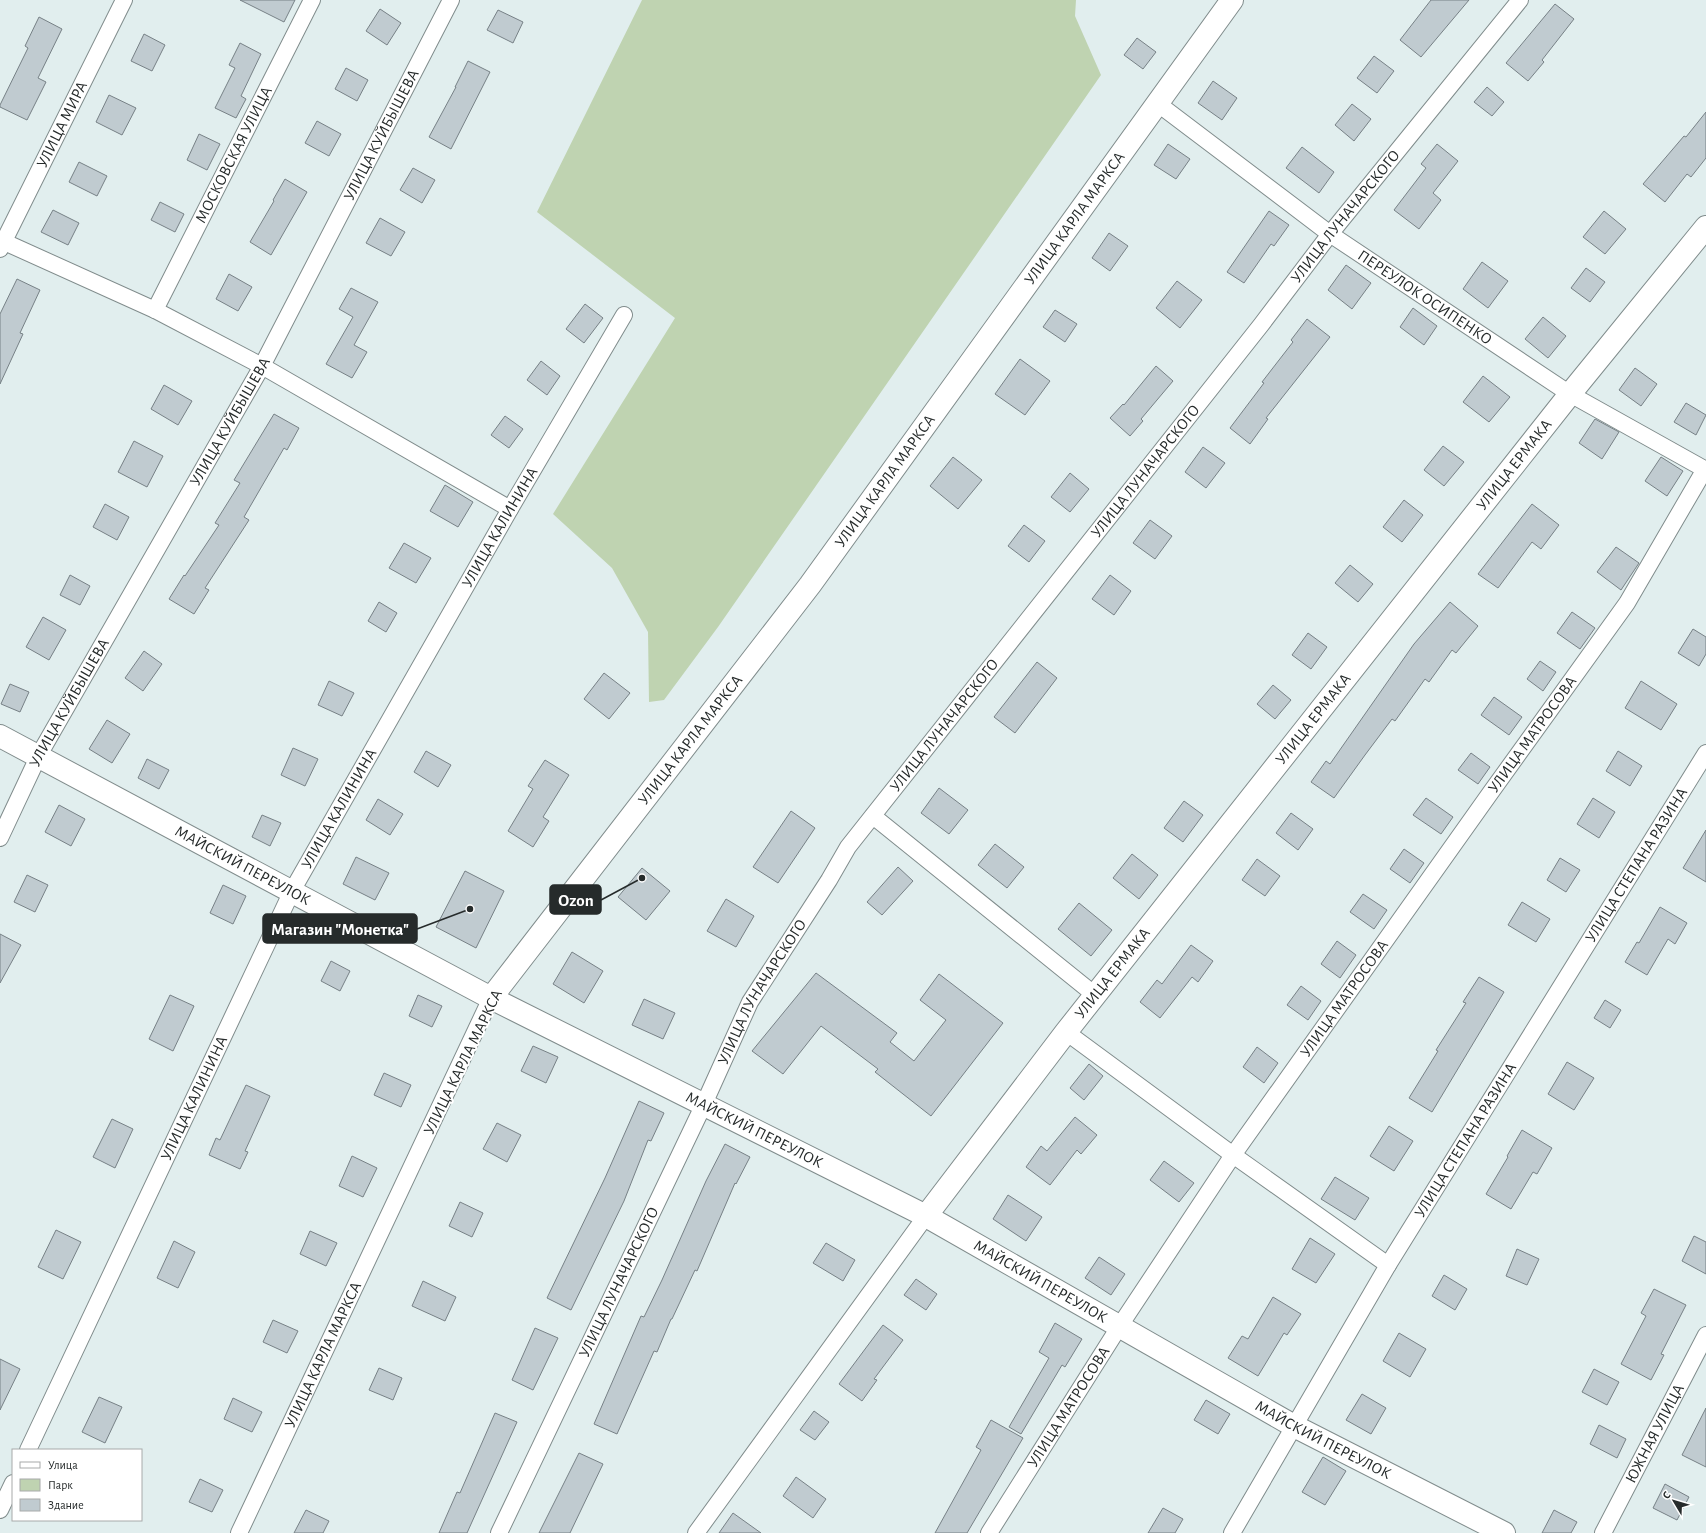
<svg xmlns="http://www.w3.org/2000/svg" width="1706" height="1533" viewBox="0 0 1706 1533" font-family="'Alegreya Sans',sans-serif">
	<style>
		.green { fill: #bfd3b1 }
		.building { fill: #c0cbd0; stroke: #778186 }
		.lines { fill: none; stroke-linecap: round; stroke-linejoin: round }
		.street-casing { stroke: #808c8c; stroke-width: 18 }
		.secondary-casing { stroke: #808c8c; stroke-width: 24 }
		.street { stroke: #fff; stroke-width: 16 }
		.secondary { stroke: #fff; stroke-width: 22 }
		.labels { text-anchor: middle; dominant-baseline: central; stroke-width: 4; stroke-linejoin: round; paint-order: stroke }
		.street-label { font-size: 16px; fill: #262b2b; stroke: #fff }
		.leader { fill: none; stroke: #262b2b; stroke-width: 1.5 }
		.callout-dot { fill: #262b2b; stroke: #fff; stroke-width: 1.5 }
		.callout { fill: #262b2b; stroke: #262b2b; stroke-width: 1.5 }
		.callout-label { font-size: 17px; text-anchor: middle; font-weight: bold; fill: #fff }
	</style>
	<rect width="100%" height="100%" fill="#e1eeee"/>
	<path class="green" d="M642 0H1076L1075 16 1101 75 718 627 664 700 649 702 648 632 612 568 553 514 675 318 537 212Z"/>
	<g class="building">
		<path d="M240 0H295L284 22Z"/>
		<path d="M1431 0H1469L1421 57 1400 40Z"/>
		<path d="M1555 4 1574 19 1542 60 1544 62 1528 81 1506 63Z"/>
		<path d="M380 9 401 23 387 45 366 31Z"/>
		<path d="M498 10 523 22 513 43 487 30Z"/>
		<path d="M39 17 62 29 38 78 46 82 27 120 0 107V105L28 48 25 46Z"/>
		<path d="M144 34 165 45 152 71 131 61Z"/>
		<path d="M1137 38 1156 52 1143 69 1124 55Z"/>
		<path d="M240 43 261 54 241 96 246 99 236 118 215 108 235 68 229 65Z"/>
		<path d="M1374 56 1394 71 1377 93 1357 78Z"/>
		<path d="M468 61 490 72 451 149 429 137 456 87H455Z"/>
		<path d="M346 68 368 80 357 101 335 89Z"/>
		<path d="M1213 81 1237 98 1222 120 1198 103Z"/>
		<path d="M1487 87 1504 102 1492 116 1474 102Z"/>
		<path d="M109 95 136 108 122 135 96 122Z"/>
		<path d="M1352 104 1371 119 1354 141 1335 125Z"/>
		<path d="M1706 112V158L1691 177 1687 174 1665 202 1643 184 1684 136 1686 137Z"/>
		<path d="M317 121 341 134 329 156 305 143Z"/>
		<path d="M199 134 220 144 207 170 187 160Z"/>
		<path d="M1168 144 1190 159 1176 179 1154 165Z"/>
		<path d="M1437 144 1458 161 1433 193 1441 200 1419 229 1394 210 1426 168 1421 164Z"/>
		<path d="M1302 147 1334 172 1319 193 1286 168Z"/>
		<path d="M79 162 107 176 97 196 69 182Z"/>
		<path d="M413 168 435 180 422 203 400 190Z"/>
		<path d="M285 179 307 192 271 255 250 242 274 201 273 200Z"/>
		<path d="M160 202 184 214 175 232 151 220Z"/>
		<path d="M53 210 79 223 68 245 41 232Z"/>
		<path d="M1269 211 1289 225 1274 246 1271 244 1244 283 1227 272Z"/>
		<path d="M1604 211 1626 229 1605 254 1583 237Z"/>
		<path d="M380 218 405 232 391 256 366 243Z"/>
		<path d="M1109 233 1128 246 1110 271 1092 258Z"/>
		<path d="M1482 262 1508 281 1488 308 1463 289Z"/>
		<path d="M1346 265 1371 283 1352 309 1328 290Z"/>
		<path d="M1586 268 1605 282 1590 302 1571 288Z"/>
		<path d="M229 274 252 287 238 311 216 299Z"/>
		<path d="M17 279 40 290 20 333 23 334 0 384V314Z"/>
		<path d="M1177 281 1202 300 1180 328 1156 308Z"/>
		<path d="M351 288 378 302 354 345 367 352 352 378 326 364 353 317 339 309Z"/>
		<path d="M585 304 603 318 584 343 566 329Z"/>
		<path d="M1413 308 1437 326 1424 345 1400 327Z"/>
		<path d="M1055 310 1077 324 1065 342 1043 327Z"/>
		<path d="M1543 317 1566 336 1548 358 1525 339Z"/>
		<path d="M1307 319 1330 337 1266 418 1268 419 1250 444 1230 428 1264 383 1262 382 1293 342 1291 340Z"/>
		<path d="M1020 359 1050 381 1025 415 995 394Z"/>
		<path d="M541 361 560 376 547 395 527 380Z"/>
		<path d="M1156 366 1173 381 1141 419 1143 421 1130 436 1110 418 1123 404 1124 405Z"/>
		<path d="M1635 368 1657 384 1641 406 1619 390Z"/>
		<path d="M1483 376 1510 397 1489 422 1463 402Z"/>
		<path d="M164 385 192 401 178 425 151 409Z"/>
		<path d="M1686 403 1706 415 1696 435 1674 422Z"/>
		<path d="M274 414 299 428 287 450 284 448 244 517 249 520 205 588 209 590 194 614 169 599 184 575 185 576 219 525 215 523 240 483 234 480Z"/>
		<path d="M505 416 523 429 509 448 491 435Z"/>
		<path d="M1595 419 1619 432 1602 459 1579 443Z"/>
		<path d="M134 441 163 456 147 487 118 472Z"/>
		<path d="M1443 446 1464 462 1444 486 1424 470Z"/>
		<path d="M1203 447 1225 463 1206 488 1185 472Z"/>
		<path d="M953 457 982 480 958 509 930 486Z"/>
		<path d="M1661 457 1683 471 1667 496 1645 481Z"/>
		<path d="M1070 473 1089 489 1070 512 1051 497Z"/>
		<path d="M445 485 473 502 458 527 430 511Z"/>
		<path d="M1404 500 1423 515 1402 542 1383 527Z"/>
		<path d="M105 504 129 517 117 540 93 527Z"/>
		<path d="M1532 504 1559 525 1541 549 1532 542 1498 588 1478 574Z"/>
		<path d="M1150 520 1172 536 1155 559 1133 543Z"/>
		<path d="M1024 525 1045 541 1029 562 1008 546Z"/>
		<path d="M404 543 431 558 416 583 389 568Z"/>
		<path d="M1616 547 1639 563 1621 590 1597 572Z"/>
		<path d="M1350 565 1373 584 1358 602 1335 583Z"/>
		<path d="M70 575 90 586 80 605 60 595Z"/>
		<path d="M1110 575 1131 591 1114 615 1092 599Z"/>
		<path d="M379 602 397 613 386 632 368 621Z"/>
		<path d="M1450 602 1478 626 1456 653 1452 650 1429 682 1425 679 1395 721 1392 719 1365 755 1334 798 1311 782 1326 761 1330 764 1414 644Z"/>
		<path d="M1572 612 1595 628 1580 649 1557 633Z"/>
		<path d="M43 617 66 630 49 660 26 647Z"/>
		<path d="M1693 629 1706 637V654L1699 666 1678 653Z"/>
		<path d="M1308 633 1327 647 1311 669 1292 655Z"/>
		<path d="M144 651 162 664 143 691 125 678Z"/>
		<path d="M1540 661 1556 672 1543 691 1527 679Z"/>
		<path d="M1037 662 1057 678 1015 733 994 717Z"/>
		<path d="M604 673 630 693 609 719 584 699Z"/>
		<path d="M329 681 354 693 342 716 318 705Z"/>
		<path d="M1641 681 1677 704 1661 730 1625 708Z"/>
		<path d="M10 684 29 692 20 712 1 704Z"/>
		<path d="M1273 685 1291 700 1275 719 1257 704Z"/>
		<path d="M1494 697 1522 717 1509 735 1481 715Z"/>
		<path d="M107 720 130 734 112 763 89 749Z"/>
		<path d="M293 748 318 759 305 786 281 775Z"/>
		<path d="M426 751 451 765 438 787 414 772Z"/>
		<path d="M1618 751 1642 766 1630 786 1606 771Z"/>
		<path d="M1471 753 1490 767 1478 784 1458 770Z"/>
		<path d="M147 759 169 770 159 789 138 778Z"/>
		<path d="M545 760 569 775 543 817 549 821 533 847 508 831 533 789 528 786Z"/>
		<path d="M939 788 968 810 949 834 921 813Z"/>
		<path d="M1426 798 1453 817 1441 834 1413 815Z"/>
		<path d="M1593 798 1615 812 1599 838 1577 824Z"/>
		<path d="M378 799 403 814 390 835 366 820Z"/>
		<path d="M1184 801 1203 815 1183 842 1164 828Z"/>
		<path d="M59 805 85 819 71 846 45 832Z"/>
		<path d="M791 811 815 828 778 883 753 867Z"/>
		<path d="M1291 813 1313 829 1298 850 1276 833Z"/>
		<path d="M262 815 281 823 270 846 252 837Z"/>
		<path d="M1706 830V882L1683 868Z"/>
		<path d="M995 844 1024 867 1007 888 978 865Z"/>
		<path d="M1404 849 1424 863 1410 883 1390 869Z"/>
		<path d="M1132 854 1158 875 1139 899 1113 878Z"/>
		<path d="M356 857 389 873 375 900 343 884Z"/>
		<path d="M1560 858 1580 870 1566 892 1547 880Z"/>
		<path d="M1257 859 1280 876 1265 896 1242 880Z"/>
		<path d="M898 867 913 881 882 915 867 902Z"/>
		<path d="M642 868 670 891 646 920 618 897Z"/>
		<path d="M465 871 504 891 476 948 436 927Z"/>
		<path d="M27 875 48 885 35 912 14 902Z"/>
		<path d="M223 885 246 896 233 924 210 913Z"/>
		<path d="M1363 894 1387 910 1374 929 1350 912Z"/>
		<path d="M726 899 754 916 736 947 707 931Z"/>
		<path d="M1522 902 1550 919 1536 942 1508 925Z"/>
		<path d="M1079 903 1112 930 1091 956 1058 929Z"/>
		<path d="M1660 907 1687 923 1675 944 1668 939 1647 975 1625 962 1637 942 1639 943Z"/>
		<path d="M0 934 21 945 0 983Z"/>
		<path d="M1337 941 1356 955 1340 978 1321 964Z"/>
		<path d="M1191 945 1213 961 1198 982 1192 977 1160 1018 1140 1002 1157 980 1162 984Z"/>
		<path d="M572 952 603 971 584 1003 553 984Z"/>
		<path d="M331 961 350 971 340 991 321 981Z"/>
		<path d="M816 973 897 1033 890 1042 914 1061 946 1020 920 1000 939 974 1003 1023 931 1116 875 1072 878 1069 821 1026 783 1074 752 1051Z"/>
		<path d="M1479 977 1504 992 1432 1112 1409 1098 1438 1051 1436 1050 1466 1003 1463 1002Z"/>
		<path d="M1301 986 1321 1001 1308 1020 1287 1005Z"/>
		<path d="M170 995 194 1006 173 1051 149 1039Z"/>
		<path d="M418 995 442 1006 432 1027 409 1016Z"/>
		<path d="M644 999 675 1013 663 1039 632 1025Z"/>
		<path d="M1605 1000 1621 1010 1610 1028 1594 1018Z"/>
		<path d="M533 1046 558 1057 546 1083 521 1071Z"/>
		<path d="M1257 1047 1278 1063 1264 1083 1243 1067Z"/>
		<path d="M1567 1062 1594 1078 1574 1110 1548 1094Z"/>
		<path d="M1089 1064 1103 1076 1084 1100 1070 1088Z"/>
		<path d="M384 1073 411 1085 401 1107 374 1095Z"/>
		<path d="M246 1085 270 1096 245 1151 248 1152 240 1169 209 1155 216 1138 220 1140Z"/>
		<path d="M639 1101 664 1113 651 1141 648 1140 624 1201 571 1310 547 1298 605 1178Z"/>
		<path d="M1075 1117 1097 1135 1081 1154 1077 1150 1050 1185 1026 1167 1041 1146 1047 1151Z"/>
		<path d="M112 1119 133 1129 115 1168 93 1157Z"/>
		<path d="M497 1123 521 1135 507 1162 483 1149Z"/>
		<path d="M1389 1126 1413 1141 1394 1171 1370 1156Z"/>
		<path d="M1522 1130 1552 1148 1537 1174 1533 1172 1511 1209 1486 1194 1508 1157 1507 1156Z"/>
		<path d="M725 1144 750 1157 736 1184 735 1183 697 1271 695 1270 672 1319H671L657 1352 654 1351 617 1434 594 1424 641 1316 644 1317 662 1280 706 1181Z"/>
		<path d="M352 1156 377 1168 363 1197 339 1186Z"/>
		<path d="M1164 1161 1194 1183 1179 1202 1150 1180Z"/>
		<path d="M1335 1177 1369 1198 1355 1220 1321 1199Z"/>
		<path d="M1008 1195 1042 1217 1026 1241 993 1219Z"/>
		<path d="M460 1202 483 1213 472 1237 449 1226Z"/>
		<path d="M56 1230 81 1242 63 1279 38 1267Z"/>
		<path d="M310 1231 337 1243 326 1266 300 1254Z"/>
		<path d="M1694 1236 1706 1242V1274L1682 1261Z"/>
		<path d="M1310 1238 1335 1254 1316 1283 1292 1269Z"/>
		<path d="M174 1241 195 1252 178 1288 157 1278Z"/>
		<path d="M826 1243 855 1260 843 1281 813 1263Z"/>
		<path d="M1517 1249 1539 1259 1527 1285 1506 1276Z"/>
		<path d="M1099 1257 1125 1274 1111 1295 1085 1278Z"/>
		<path d="M1444 1275 1467 1289 1455 1310 1432 1296Z"/>
		<path d="M916 1279 937 1294 926 1310 904 1295Z"/>
		<path d="M423 1281 456 1297 445 1321 412 1306Z"/>
		<path d="M1654 1289 1686 1305 1661 1354 1664 1355 1651 1380 1621 1364 1646 1316 1641 1313Z"/>
		<path d="M1273 1297 1301 1314 1287 1335 1284 1333 1258 1376 1228 1358 1242 1336 1248 1339Z"/>
		<path d="M273 1320 298 1331 287 1353 263 1342Z"/>
		<path d="M1055 1323 1082 1339 1065 1367 1062 1365 1021 1434 1009 1427 1049 1358 1039 1352Z"/>
		<path d="M883 1325 903 1340 874 1379 877 1380 862 1401 839 1384Z"/>
		<path d="M535 1328 558 1338 533 1390 512 1380Z"/>
		<path d="M1399 1333 1426 1349 1410 1377 1383 1361Z"/>
		<path d="M0 1359 20 1369 0 1410Z"/>
		<path d="M379 1368 402 1378 393 1400 369 1390Z"/>
		<path d="M1594 1369 1619 1382 1607 1405 1582 1392Z"/>
		<path d="M1362 1394 1386 1408 1371 1434 1346 1420Z"/>
		<path d="M99 1397 122 1407 105 1443 82 1432Z"/>
		<path d="M233 1398 262 1412 252 1432 224 1419Z"/>
		<path d="M1206 1400 1230 1414 1218 1434 1194 1420Z"/>
		<path d="M1706 1408V1467L1682 1455Z"/>
		<path d="M814 1411 829 1422 815 1440 800 1430Z"/>
		<path d="M495 1413 517 1422 467 1533H439L457 1492 460 1493Z"/>
		<path d="M991 1420 1023 1438 967 1533H935L981 1450 976 1447Z"/>
		<path d="M1599 1425 1626 1439 1617 1458 1590 1444Z"/>
		<path d="M579 1453 603 1464 570 1533H539Z"/>
		<path d="M1323 1457 1346 1471 1325 1505 1302 1492Z"/>
		<path d="M796 1477 826 1499 813 1518 783 1496Z"/>
		<path d="M200 1479 223 1490 212 1512 189 1502Z"/>
		<path d="M1665 1484 1689 1497 1677 1520 1653 1508Z"/>
		<path d="M1163 1508 1183 1519 1175 1533H1148Z"/>
		<path d="M306 1510 329 1521 323 1533H294Z"/>
		<path d="M1554 1510 1577 1522 1571 1533H1542Z"/>
		<path d="M733 1513 761 1533H719Z"/>
	</g>
	<g class="lines">
		<defs>
			<g id="street">
				<path id="s1" d="M1157 103 1330 234 1570 394 1706 470"/>
				<path d="M0 240 155 310 262 366 510 509"/>
				<path id="s2" d="M0 249 124 0"/>
				<path id="s3" d="M155 310 312 0"/>
				<path d="M873 816 1095 995"/>
				<path id="s4" d="M0 838 39 755 262 366 451 0"/>
				<path d="M1066 1032 1233 1155 1388 1265"/>
				<path id="s5" d="M28 1450 292 891 510 509 624 315"/>
				<path d="M0 1510 13 1483"/>
				<path id="s6" d="M239 1533 491 998"/>
				<path id="s7" d="M499 1533 704 1104 750 1002 829 880 848 847 1261 325 1330 234 1520 0"/>
				<path d="M696 1533 926 1216"/>
				<path id="s8" d="M989 1533 1119 1327 1233 1155 1491 792 1627 603 1705 469"/>
				<path id="s9" d="M1232 1533 1388 1265 1706 753"/>
				<path id="s10" d="M1603 1533 1706 1335"/>
			</g>
			<g id="secondary">
				<path id="s11" d="M0 736 491 998 926 1216 1294 1426 1504 1533"/>
				<path id="s12" d="M491 998 810 585 1232 0"/>
				<path id="s13" d="M926 1216 1066 1032 1570 394 1706 227"/>
			</g>
		</defs>
		<use href="#street" class="street-casing"/>
		<use href="#secondary" class="secondary-casing"/>
		<use href="#street" class="street"/>
		<use href="#secondary" class="secondary"/>
	</g>
	<g class="labels">
		<g class="street-label">
			<text stroke="none"><textPath href="#s2" startOffset="139">УЛИЦА МИРА</textPath></text>
			<text stroke="none"><textPath href="#s4" startOffset="800">УЛИЦА КУЙБЫШЕВА</textPath></text>
			<text stroke="none"><textPath href="#s3" startOffset="174">МОСКОВСКАЯ УЛИЦА</textPath></text>
			<text stroke="none"><textPath href="#s7" startOffset="1574">УЛИЦА ЛУНАЧАРСКОГО</textPath></text>
			<text stroke="none"><textPath href="#s12" startOffset="974">УЛИЦА КАРЛА МАРКСА</textPath></text>
			<text stroke="none"><textPath href="#s1" startOffset="331">ПЕРЕУЛОК ОСИПЕНКО</textPath></text>
			<text stroke="none"><textPath href="#s4" startOffset="476">УЛИЦА КУЙБЫШЕВА</textPath></text>
			<text stroke="none"><textPath href="#s13" startOffset="954">УЛИЦА ЕРМАКА</textPath></text>
			<text stroke="none"><textPath href="#s7" startOffset="1250">УЛИЦА ЛУНАЧАРСКОГО</textPath></text>
			<text stroke="none"><textPath href="#s12" startOffset="650">УЛИЦА КАРЛА МАРКСА</textPath></text>
			<text stroke="none"><textPath href="#s5" startOffset="1037">УЛИЦА КАЛИНИНА</textPath></text>
			<text stroke="none"><textPath href="#s4" startOffset="152">УЛИЦА КУЙБЫШЕВА</textPath></text>
			<text stroke="none"><textPath href="#s13" startOffset="630">УЛИЦА ЕРМАКА</textPath></text>
			<text stroke="none"><textPath href="#s7" startOffset="926">УЛИЦА ЛУНАЧАРСКОГО</textPath></text>
			<text stroke="none"><textPath href="#s8" startOffset="966">УЛИЦА МАТРОСОВА</textPath></text>
			<text stroke="none"><textPath href="#s12" startOffset="326">УЛИЦА КАРЛА МАРКСА</textPath></text>
			<text stroke="none"><textPath href="#s5" startOffset="713">УЛИЦА КАЛИНИНА</textPath></text>
			<text stroke="none"><textPath href="#s11" startOffset="275">МАЙСКИЙ ПЕРЕУЛОК</textPath></text>
			<text stroke="none"><textPath href="#s9" startOffset="781">УЛИЦА СТЕПАНА РАЗИНА</textPath></text>
			<text stroke="none"><textPath href="#s13" startOffset="306">УЛИЦА ЕРМАКА</textPath></text>
			<text stroke="none"><textPath href="#s7" startOffset="602">УЛИЦА ЛУНАЧАРСКОГО</textPath></text>
			<text stroke="none"><textPath href="#s8" startOffset="642">УЛИЦА МАТРОСОВА</textPath></text>
			<text transform="translate(463 1062) rotate(-64)">УЛИЦА КАРЛА МАРКСА</text>
			<text stroke="none"><textPath href="#s5" startOffset="389">УЛИЦА КАЛИНИНА</textPath></text>
			<text stroke="none"><textPath href="#s11" startOffset="851">МАЙСКИЙ ПЕРЕУЛОК</textPath></text>
			<text stroke="none"><textPath href="#s9" startOffset="457">УЛИЦА СТЕПАНА РАЗИНА</textPath></text>
			<text stroke="none"><textPath href="#s7" startOffset="278">УЛИЦА ЛУНАЧАРСКОГО</textPath></text>
			<text stroke="none"><textPath href="#s11" startOffset="1175">МАЙСКИЙ ПЕРЕУЛОК</textPath></text>
			<text stroke="none"><textPath href="#s6" startOffset="197">УЛИЦА КАРЛА МАРКСА</textPath></text>
			<text stroke="none"><textPath href="#s8" startOffset="149">УЛИЦА МАТРОСОВА</textPath></text>
			<text stroke="none"><textPath href="#s10" startOffset="112">ЮЖНАЯ УЛИЦА</textPath></text>
			<text stroke="none"><textPath href="#s11" startOffset="1499">МАЙСКИЙ ПЕРЕУЛОК</textPath></text>
		</g>
	</g>
	<path class="leader" d="M642 878L601 900M470 909L417 929"/>
	<g class="callout-dot">
		<circle cx="642" cy="878" r="4"/>
		<circle cx="470" cy="909" r="4"/>
	</g>
	<g class="callout">
		<rect x="550" y="885" width="51" height="29" rx="4"/>
		<rect x="263" y="914" width="154" height="29" rx="4"/>
	</g>
	<g class="callout-label">
		<text x="576" y="906">Ozon</text>
		<text x="340" y="935">Магазин "Монетка"</text>
	</g>
	<rect x="12" y="1449" width="130" height="72" fill="#ffffff" stroke="#a8aaaa"/>
	<rect x="20" y="1462" width="20" height="6" fill="#ffffff" stroke="#a8aaaa"/>
	<text x="48" y="1469" font-size="12" fill="#262b2b">Улица</text>
	<rect x="20" y="1479" width="20" height="12" fill="#bfd3b1" stroke="#a8aaaa"/>
	<text x="48" y="1489" font-size="12" fill="#262b2b">Парк</text>
	<rect x="20" y="1499" width="20" height="12" fill="#c0cbd0" stroke="#a8aaaa"/>
	<text x="48" y="1509" font-size="12" fill="#262b2b">Здание</text>
	<g transform="translate(1674 1501) rotate(308)" stroke="#ffffff" stroke-width="3" paint-order="stroke">
	<path d="M0-3L7 15L0 10L-7 15Z" fill="#262b2b"/>
	<text y="-6" font-size="11" font-weight="bold" text-anchor="middle" fill="#262b2b">С</text>
	</g>
</svg>
